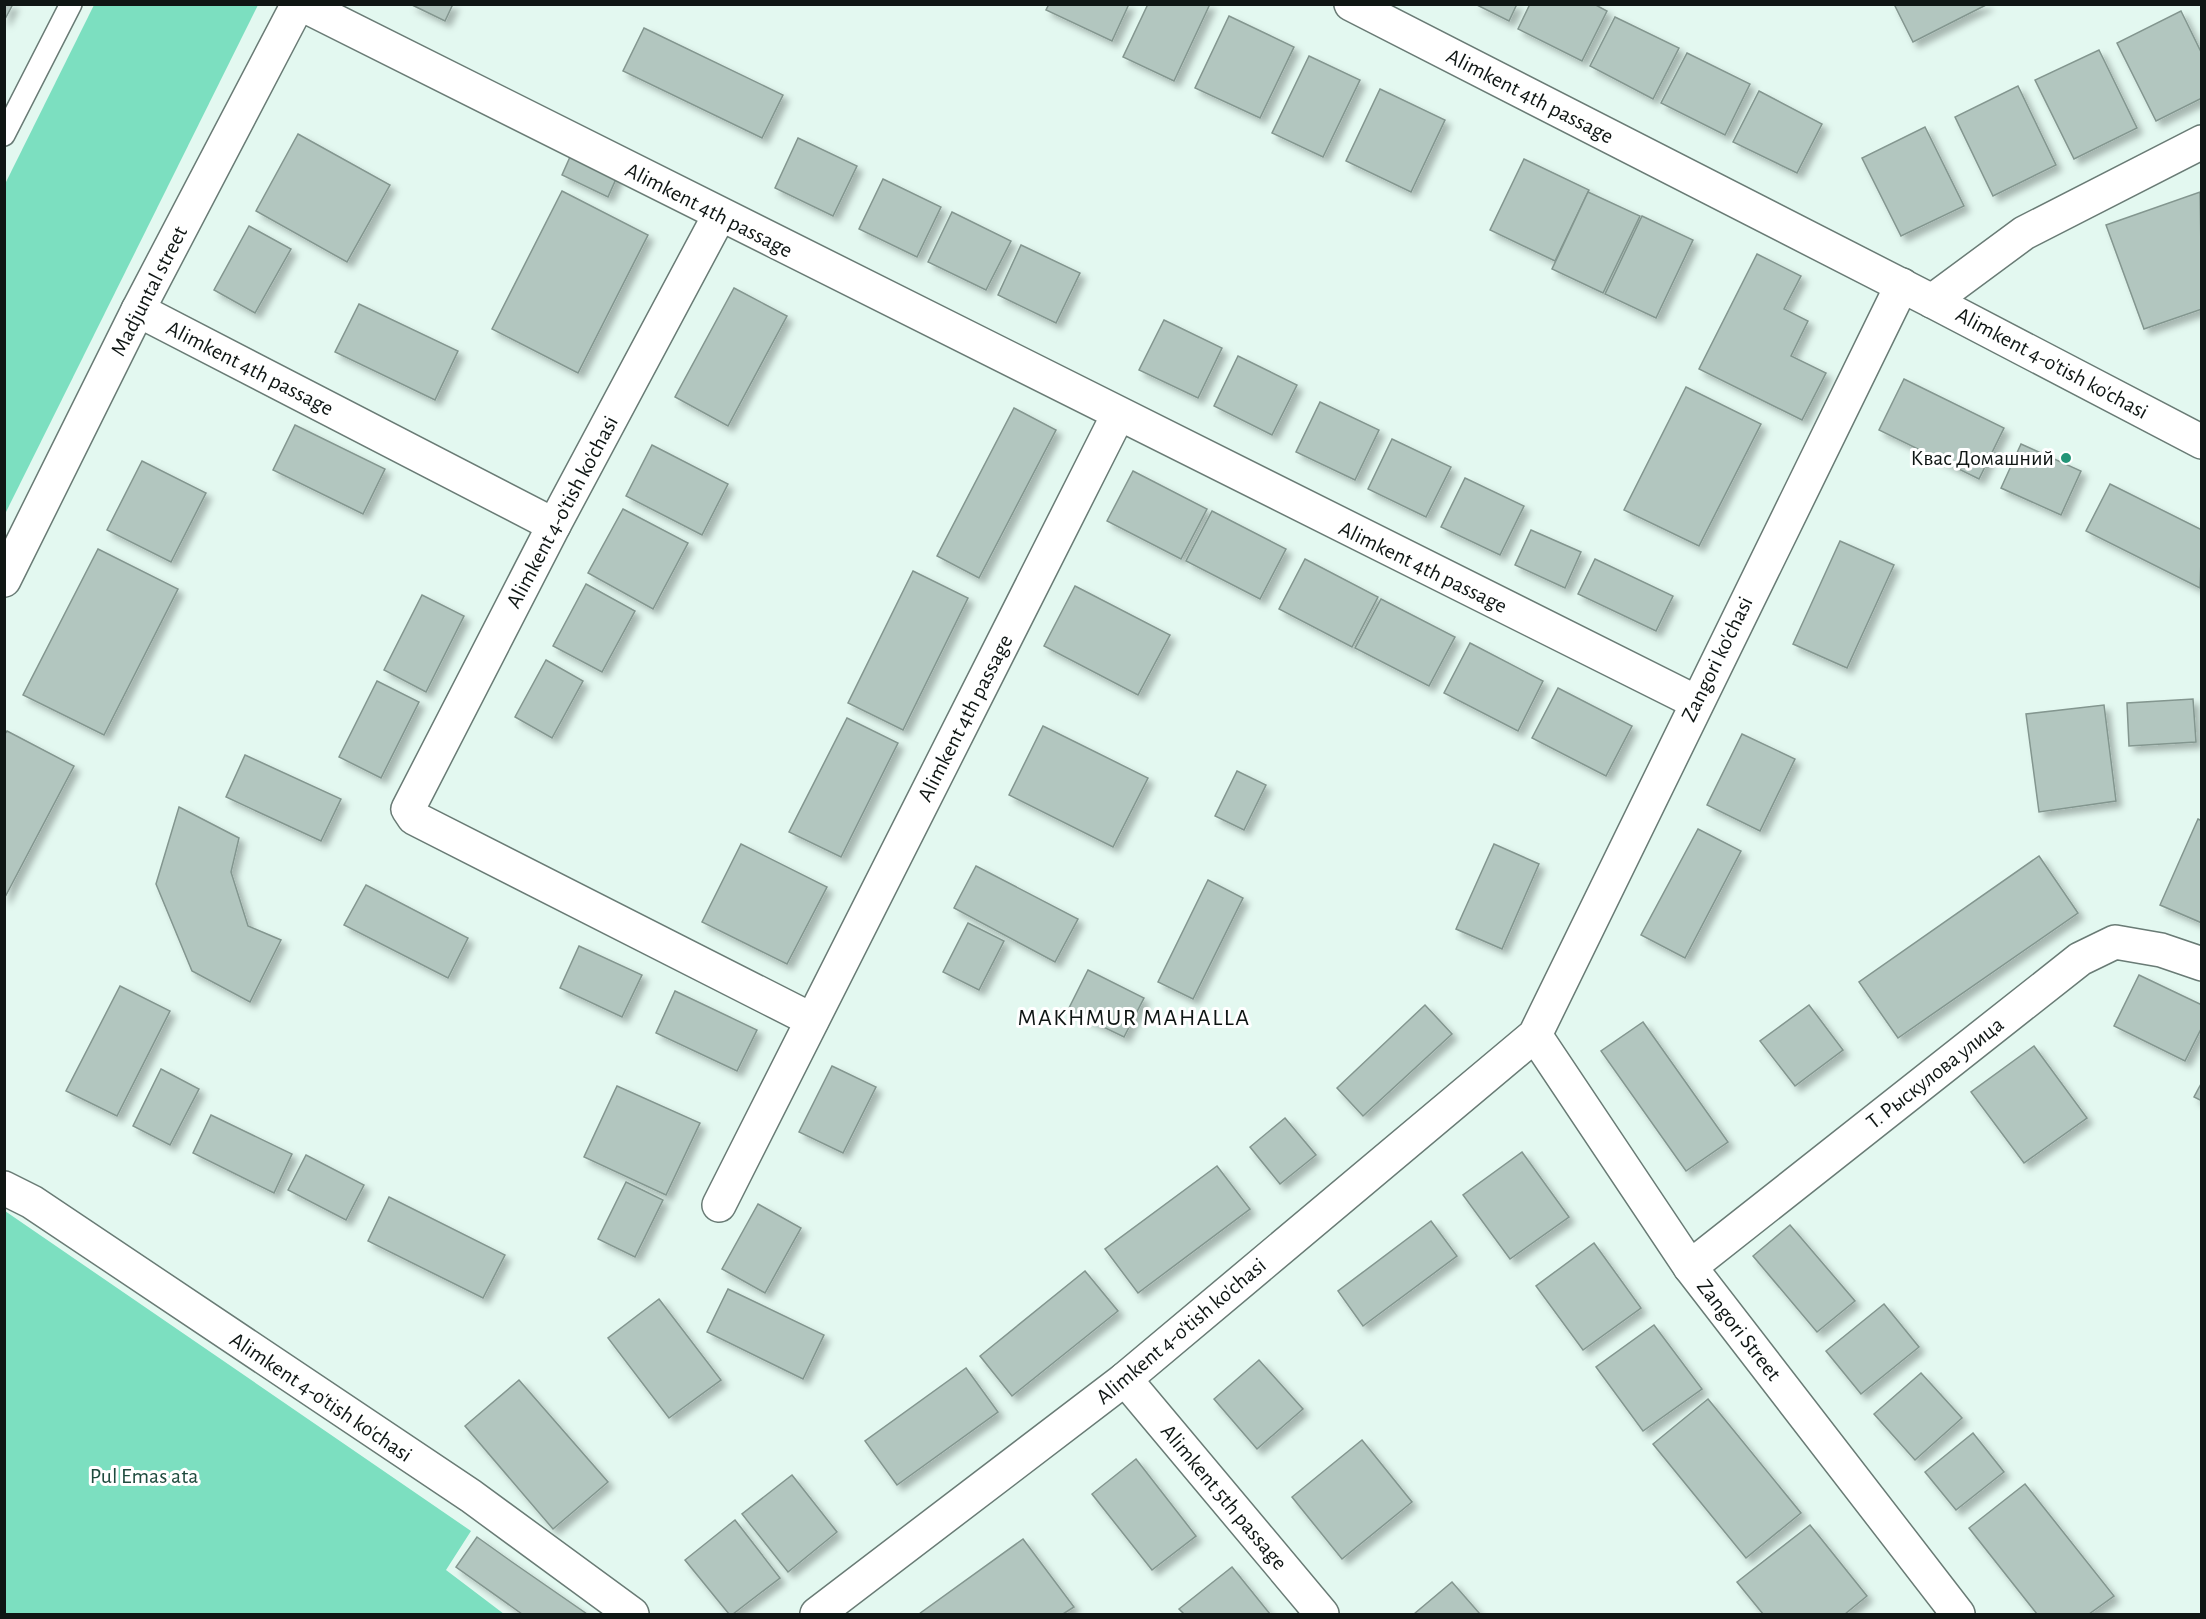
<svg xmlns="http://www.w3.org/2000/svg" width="2206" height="1619" viewBox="0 0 2206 1619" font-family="'Alegreya Sans',sans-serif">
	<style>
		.green { fill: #7cdfc0 }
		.building { fill: #b2c6bf; stroke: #83968f; stroke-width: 1.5; filter: url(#shadow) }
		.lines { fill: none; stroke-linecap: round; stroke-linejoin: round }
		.service-casing { stroke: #697b75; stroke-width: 24 }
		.minor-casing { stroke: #697b75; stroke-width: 36 }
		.service { stroke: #fff; stroke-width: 21 }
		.minor { stroke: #fff; stroke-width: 33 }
		.poi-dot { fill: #229577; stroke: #fff; stroke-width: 2 }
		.labels { text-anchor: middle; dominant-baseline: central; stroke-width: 6; stroke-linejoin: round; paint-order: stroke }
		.street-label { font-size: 22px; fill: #0f1614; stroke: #fff }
		.poi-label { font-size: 22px; fill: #0f1614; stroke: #fff; text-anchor: end }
		.park-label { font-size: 22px; fill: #1e4b3e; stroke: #fff }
		.neighbourhood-label { font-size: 24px; letter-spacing: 1.5px; fill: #0f1614; stroke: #fff }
	</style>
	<defs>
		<filter id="shadow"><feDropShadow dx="5.5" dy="5.5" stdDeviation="3" flood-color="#0004"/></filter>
	</defs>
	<rect width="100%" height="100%" fill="#e3f8f0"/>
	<g class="green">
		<path d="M94 5H258L5 514V184Z"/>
		<path d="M5 1211 471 1531 446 1570 504 1614H5Z"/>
	</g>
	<g class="building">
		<path d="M4 4H13L4 21Z"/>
		<path d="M410 4H453L445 21Z"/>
		<path d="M1049 4H1129L1112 41 1046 10Z"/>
		<path d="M1148 4H1210L1174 81 1123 57Z"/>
		<path d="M1475 4H1517L1509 21Z"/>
		<path d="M1530 4H1594L1607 11 1582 61 1518 29Z"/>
		<path d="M1894 4H1988L1913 42Z"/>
		<path d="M2181 11 2202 54V98L2156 121 2117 43Z"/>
		<path d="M1229 16 1294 47 1260 118 1195 88Z"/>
		<path d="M1615 17 1679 48 1653 99 1590 66Z"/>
		<path d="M644 28 783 95 762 138 623 71Z"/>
		<path d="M2099 50 2137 128 2074 159 2035 80Z"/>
		<path d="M1687 53 1750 84 1725 135 1661 103Z"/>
		<path d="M1309 56 1360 80 1323 157 1272 133Z"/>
		<path d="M2018 86 2056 165 1993 196 1955 117Z"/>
		<path d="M1380 89 1445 120 1411 192 1346 161Z"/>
		<path d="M1759 91 1822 124 1797 173 1733 142Z"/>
		<path d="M1925 127 1964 206 1901 236 1862 158Z"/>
		<path d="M298 134 390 185 347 262 256 211Z"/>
		<path d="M798 138 857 166 833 216 775 188Z"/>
		<path d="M574 148 620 170 608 197 562 175Z"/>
		<path d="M1524 159 1589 190 1555 261 1490 230Z"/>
		<path d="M883 179 941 207 917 257 859 229Z"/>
		<path d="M562 191 648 235 578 373 492 329Z"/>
		<path d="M1588 192 1640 216 1603 293 1552 269Z"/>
		<path d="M2200 192 2202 309 2144 329 2106 225Z"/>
		<path d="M952 212 1011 241 986 290 928 262Z"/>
		<path d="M1642 216 1693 240 1656 318 1605 294Z"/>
		<path d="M249 226 291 249 255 313 214 290Z"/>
		<path d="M1021 245 1080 273 1056 323 998 295Z"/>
		<path d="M1757 254 1801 276 1784 309 1808 321 1791 356 1826 373 1802 420 1699 369Z"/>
		<path d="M734 288 787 316 728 426 675 397Z"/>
		<path d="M359 304 458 351 435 400 335 352Z"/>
		<path d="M1164 320 1222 348 1198 398 1139 370Z"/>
		<path d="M1238 356 1297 385 1272 435 1214 406Z"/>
		<path d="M1904 379 2004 428 1979 479 1879 430Z"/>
		<path d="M1686 387 1761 424 1699 546 1624 510Z"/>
		<path d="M1320 402 1379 430 1355 480 1296 452Z"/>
		<path d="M1014 408 1056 430 979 578 937 556Z"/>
		<path d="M295 425 385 469 363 514 273 470Z"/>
		<path d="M1392 439 1451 467 1426 517 1368 489Z"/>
		<path d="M2021 444 2081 471 2061 515 2001 488Z"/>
		<path d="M652 445 728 484 702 535 626 496Z"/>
		<path d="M142 461 206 493 171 562 107 530Z"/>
		<path d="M1133 471 1207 509 1181 559 1107 521Z"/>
		<path d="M1465 478 1524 506 1500 555 1441 527Z"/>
		<path d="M2110 484 2202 530 2200 588 2086 531Z"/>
		<path d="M623 509 688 543 653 609 588 573Z"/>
		<path d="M1212 511 1286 549 1260 599 1186 561Z"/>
		<path d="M1531 530 1581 552 1565 588 1515 565Z"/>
		<path d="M1840 541 1894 565 1847 668 1793 644Z"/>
		<path d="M98 549 178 589 104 735 23 695Z"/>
		<path d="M1305 559 1378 597 1352 647 1279 609Z"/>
		<path d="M1595 559 1673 596 1656 631 1578 594Z"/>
		<path d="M913 571 968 598 903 730 848 703Z"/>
		<path d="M586 584 635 611 602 672 553 646Z"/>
		<path d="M1075 586 1170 635 1138 695 1044 646Z"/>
		<path d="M422 595 464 616 426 692 384 670Z"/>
		<path d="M1381 599 1455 637 1429 686 1355 648Z"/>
		<path d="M1470 643 1543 681 1518 731 1444 693Z"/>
		<path d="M546 660 583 681 552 738 515 717Z"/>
		<path d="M377 681 419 702 381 778 339 757Z"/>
		<path d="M1558 688 1632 726 1606 776 1532 738Z"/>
		<path d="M2193 699 2196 742 2129 746 2127 703Z"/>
		<path d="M2104 705 2116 801 2039 812 2026 714Z"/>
		<path d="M847 718 898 743 841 857 789 832Z"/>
		<path d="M1043 726 1148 778 1113 847 1009 795Z"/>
		<path d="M7 731 74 766 4 899V735Z"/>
		<path d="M1742 734 1795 759 1760 831 1707 805Z"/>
		<path d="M245 755 341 799 321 841 226 797Z"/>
		<path d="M1237 771 1266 785 1244 830 1215 816Z"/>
		<path d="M179 807 239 838 231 872 248 926 281 940 250 1002 192 971 156 884Z"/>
		<path d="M2198 819 2202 821V923L2160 905Z"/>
		<path d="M1698 829 1741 851 1685 958 1641 935Z"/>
		<path d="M741 844 827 887 787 964 702 922Z"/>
		<path d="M1494 844 1539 864 1502 949 1456 929Z"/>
		<path d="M2039 856 2078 913 1898 1038 1859 982Z"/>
		<path d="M976 866 1078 919 1055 962 954 908Z"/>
		<path d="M1208 880 1243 898 1193 999 1158 982Z"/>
		<path d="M366 885 468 938 448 978 344 925Z"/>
		<path d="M968 923 1004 941 979 990 943 972Z"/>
		<path d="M579 946 642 975 622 1017 560 988Z"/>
		<path d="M1088 970 1144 998 1124 1037 1068 1010Z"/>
		<path d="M2139 975 2202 1005V1027L2185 1061 2114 1026Z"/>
		<path d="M120 986 170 1011 117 1116 66 1091Z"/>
		<path d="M675 991 757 1030 737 1071 656 1033Z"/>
		<path d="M1425 1005 1452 1034 1363 1116 1337 1088Z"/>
		<path d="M1809 1005 1843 1050 1795 1086 1760 1041Z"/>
		<path d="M1643 1022 1728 1142 1686 1171 1601 1051Z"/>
		<path d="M2034 1046 2087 1118 2024 1163 1971 1092Z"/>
		<path d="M832 1066 876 1087 843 1153 799 1132Z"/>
		<path d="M161 1069 199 1089 170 1145 133 1126Z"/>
		<path d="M2202 1082V1101L2194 1097Z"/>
		<path d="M617 1086 700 1123 666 1195 584 1157Z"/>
		<path d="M211 1115 292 1154 274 1193 193 1153Z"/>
		<path d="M1285 1118 1316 1155 1280 1184 1250 1147Z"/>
		<path d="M1522 1152 1569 1217 1510 1259 1463 1195Z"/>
		<path d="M306 1155 364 1185 346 1220 288 1190Z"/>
		<path d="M1217 1166 1250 1209 1138 1293 1105 1249Z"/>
		<path d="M626 1182 663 1200 635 1257 598 1239Z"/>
		<path d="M389 1197 505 1255 483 1298 368 1241Z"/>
		<path d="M758 1204 801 1228 765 1293 722 1269Z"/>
		<path d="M1431 1221 1457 1256 1363 1326 1338 1291Z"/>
		<path d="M1790 1225 1855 1301 1817 1332 1753 1256Z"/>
		<path d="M1594 1243 1641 1308 1583 1350 1536 1286Z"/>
		<path d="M1085 1271 1118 1311 1012 1396 980 1356Z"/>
		<path d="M728 1289 824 1335 803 1379 707 1332Z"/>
		<path d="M659 1299 721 1380 669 1418 608 1338Z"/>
		<path d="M1884 1304 1919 1347 1861 1394 1826 1351Z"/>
		<path d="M1654 1325 1702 1389 1643 1431 1596 1367Z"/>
		<path d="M1259 1360 1303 1409 1257 1449 1214 1399Z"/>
		<path d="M966 1368 998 1412 897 1485 865 1441Z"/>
		<path d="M1921 1373 1962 1418 1915 1460 1874 1414Z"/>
		<path d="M519 1380 608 1482 553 1529 465 1426Z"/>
		<path d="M1708 1399 1801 1513 1746 1558 1653 1444Z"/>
		<path d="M1973 1433 2004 1472 1956 1510 1925 1472Z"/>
		<path d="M1362 1440 1412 1502 1342 1559 1292 1497Z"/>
		<path d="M1136 1459 1196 1536 1152 1570 1092 1494Z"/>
		<path d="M792 1475 837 1532 788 1572 742 1514Z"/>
		<path d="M2025 1484 2114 1596 2089 1614H2037L1969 1528Z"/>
		<path d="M735 1520 780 1578 733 1614H729L685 1560Z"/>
		<path d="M1810 1525 1867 1596 1845 1614H1763L1737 1582Z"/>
		<path d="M477 1537 512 1562 587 1614H522L456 1567Z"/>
		<path d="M1023 1539 1074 1607 1063 1614H919Z"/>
		<path d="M1232 1567 1270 1614H1184L1179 1609Z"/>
		<path d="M1452 1582 1480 1614H1414Z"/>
	</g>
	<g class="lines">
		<defs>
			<path id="service" d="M4 135 71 4"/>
			<g id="minor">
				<path d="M301 4 1696 702"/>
				<path d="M1351 4 1932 301 2202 442"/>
				<path d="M719 216 554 525 408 809 414 818 812 1020"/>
				<path d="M1932 301 2024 233 2202 142"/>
				<path d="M138 310 554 525"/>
				<path d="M4 580 138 310 298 4"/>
				<path d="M1535 1035 1690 1267 1958 1614"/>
				<path d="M4 1188 32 1202 471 1496 632 1614"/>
				<path d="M719 1205 1118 415"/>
				<path d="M1690 1267 2080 959 2115 942 2161 950 2202 964"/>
				<path d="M1125 1379 1322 1614"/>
				<path d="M817 1614 1125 1379 1535 1035 1902 285"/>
			</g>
		</defs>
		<use href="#service" class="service-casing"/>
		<use href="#minor" class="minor-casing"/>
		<use href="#service" class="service"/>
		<use href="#minor" class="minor"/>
	</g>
	<circle class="poi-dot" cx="2066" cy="458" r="6"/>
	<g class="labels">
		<g class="street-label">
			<text transform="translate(1530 96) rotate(27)">Alimkent 4th passage</text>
			<text transform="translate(709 210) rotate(27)">Alimkent 4th passage</text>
			<text transform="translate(149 291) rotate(-63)">Madjuntal street</text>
			<text transform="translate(2052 363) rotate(28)">Alimkent 4-o'tish ko'chasi</text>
			<text transform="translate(250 368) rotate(27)">Alimkent 4th passage</text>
			<text transform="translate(562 512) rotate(-62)">Alimkent 4-o'tish ko'chasi</text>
			<text transform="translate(1423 567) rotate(26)">Alimkent 4th passage</text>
			<text transform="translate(1717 659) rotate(-64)">Zangori ko'chasi</text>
			<text transform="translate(965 718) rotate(-63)">Alimkent 4th passage</text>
			<text transform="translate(1935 1073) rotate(-38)">Т. Рыскулова улица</text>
			<text transform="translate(1739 1330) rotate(52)">Zangori Street</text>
			<text transform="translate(1181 1331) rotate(-40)">Alimkent 4-o'tish ko'chasi</text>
			<text transform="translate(321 1397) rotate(34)">Alimkent 4-o'tish ko'chasi</text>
			<text transform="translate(1224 1497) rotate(50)">Alimkent 5th passage</text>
		</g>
		<g class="poi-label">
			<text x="2054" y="458">Квас Домашний</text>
		</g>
		<g class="park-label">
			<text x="144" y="1476">Pul Emas ata</text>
		</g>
		<g class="neighbourhood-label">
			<text x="1134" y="1018">MAKHMUR MAHALLA</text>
		</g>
	</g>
	<rect width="2206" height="1619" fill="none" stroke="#0f1614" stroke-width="12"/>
</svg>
